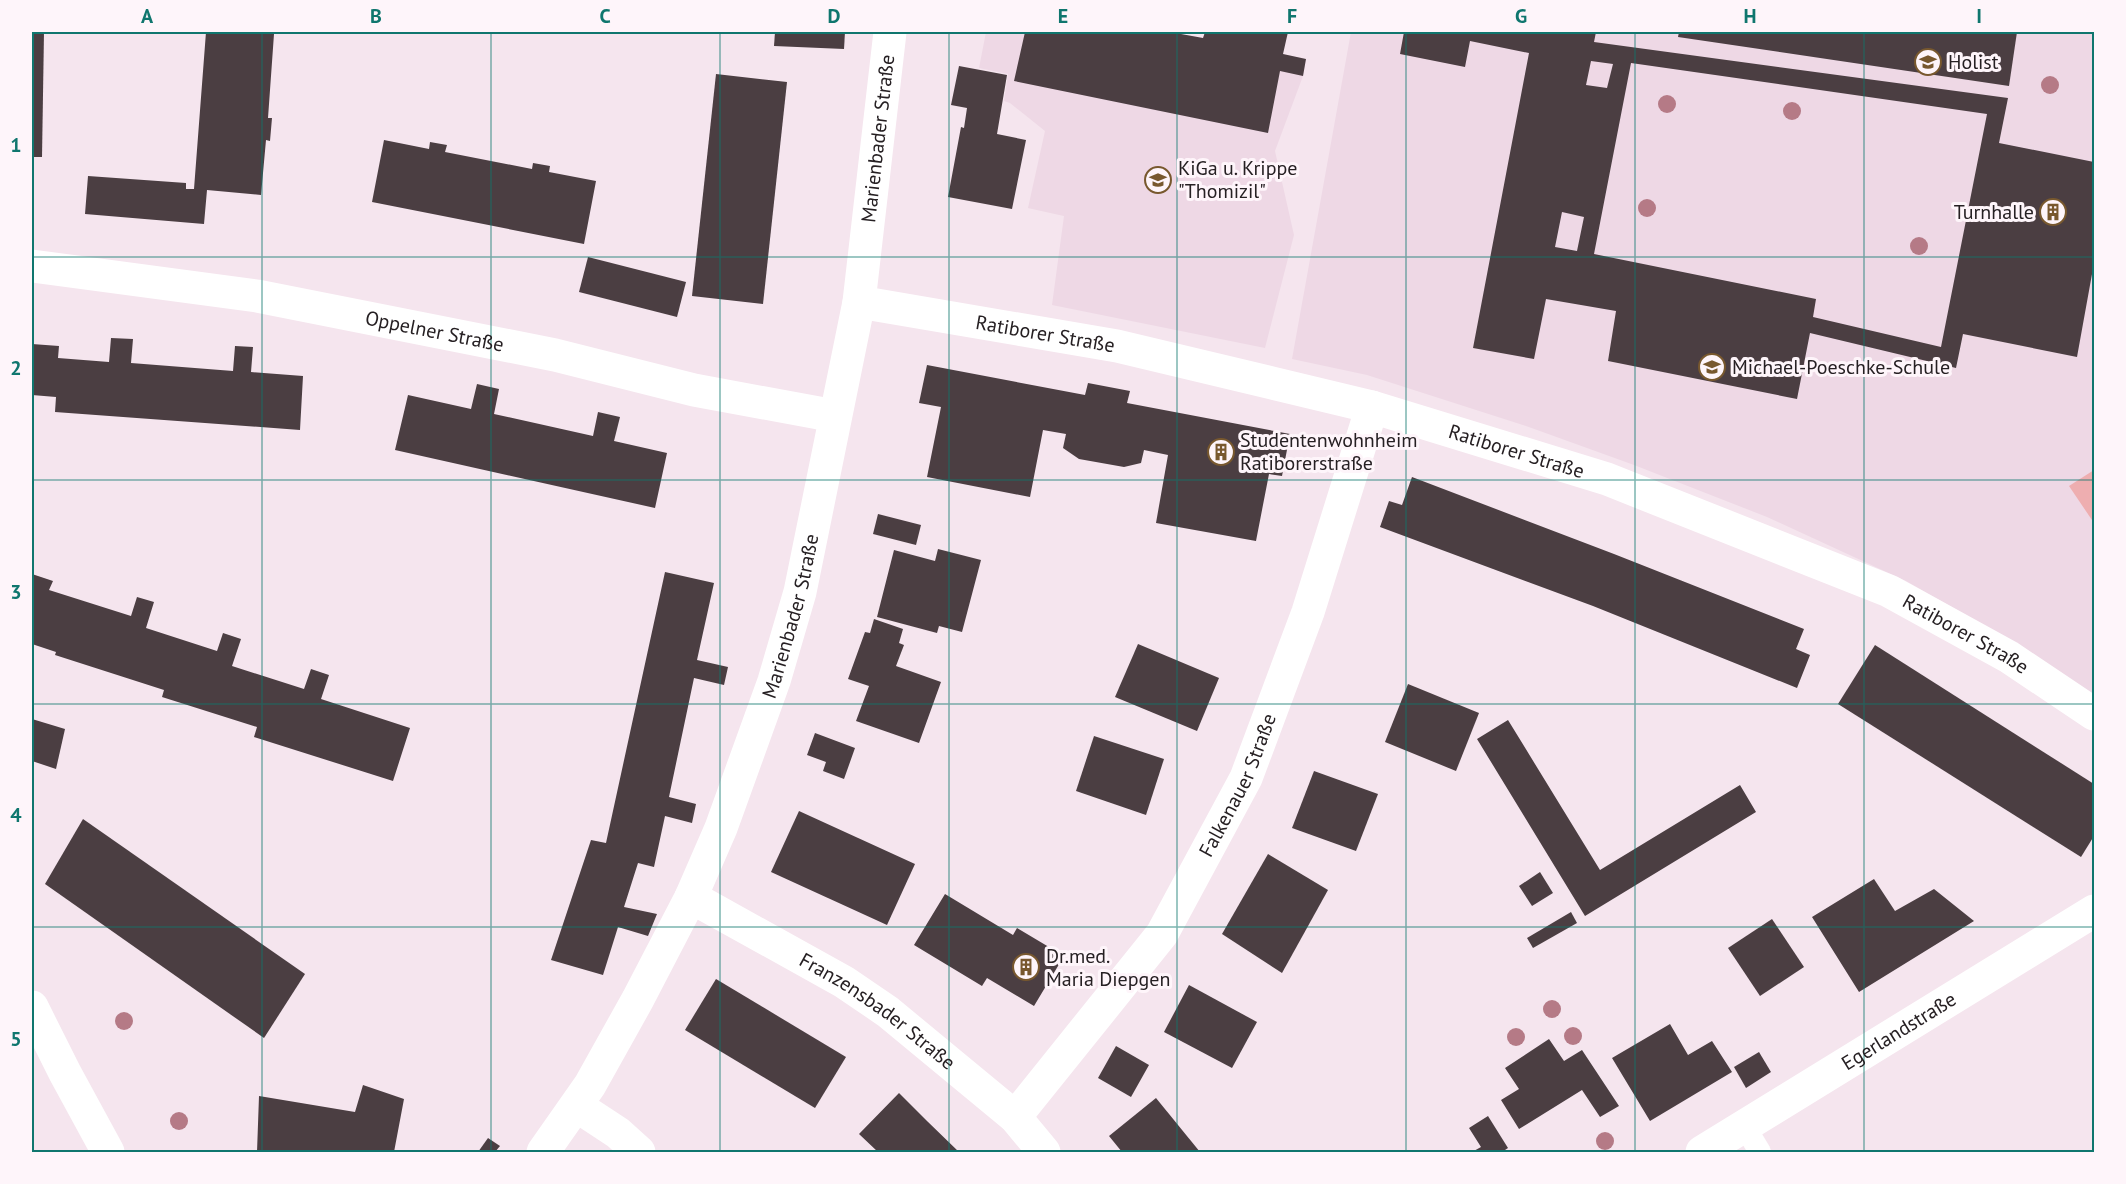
<svg xmlns="http://www.w3.org/2000/svg" width="2126" height="1184" viewBox="0 0 2126 1184" font-family="'PT Sans',sans-serif">
	<style>
		.built { fill: #eed8e5 }
		.park { fill: #eeaeb0 }
		.building { fill: #4b3e42; fill-rule: evenodd }
		.lines { fill: none; stroke-linecap: round; stroke-linejoin: round }
		.service { stroke: #fff; stroke-width: 22 }
		.minor { stroke: #fff; stroke-width: 33 }
		.tree { fill: #b57a86 }
		.grid { fill: none; stroke: #0f766e; stroke-width: 1.5; stroke-opacity: 0.55 }
		.labels { text-anchor: middle; dominant-baseline: central; stroke-width: 6; stroke-linejoin: round; paint-order: stroke }
		.poi-label { font-size: 20px; fill: #262023; stroke: #fef5fa; text-anchor: start }
		.street-label { font-size: 20px; fill: #262023; stroke: #fef5fa }
		.neatline { fill: none; stroke: #0f766e; stroke-width: 2 }
		.grid-label { font-size: 20px; text-anchor: middle; font-weight: bold; fill: #0f766e }
	</style>
	<rect width="100%" height="100%" fill="#f5e5ee"/>
	<g class="built">
		<path d="M986 32H1170L1306 59 1303 76 1275 151 1294 235 1265 348 1052 305 1064 216 1028 208 1045 131 1010 103 1004 101 1008 74 979 68Z"/>
		<path d="M1351 32H2094V701L2015 643 1906 581 1767 517 1634 465 1526 426 1367 375 1292 359Z"/>
	</g>
	<path class="park" d="M2094 470V523L2069 486Z"/>
	<g class="building">
		<path d="M32 32H44L42 157H32Z"/>
		<path d="M206 32H278L277 34H274L268 118H272L270 141 266 140 261 195 207 190 204 224 85 214 88 176 186 183V189H194Z"/>
		<path d="M775 32H845L844 49 774 46Z"/>
		<path d="M1025 32H1170L1203 38 1205 32H1288L1283 54 1306 59 1303 76 1280 71 1268 133 1014 81Z"/>
		<path d="M1404 32H1596L1594 42 2008 98 1999 143 2094 162V263L2077 357 1963 334 1956 368 1810 333 1797 399 1608 361 1616 311 1546 299 1534 359 1473 348 1529 53 1470 41 1465 67 1400 54ZM1591 61 1613 64 1607 88 1586 85ZM1631 63 1987 114 1941 347 1813 317 1816 299 1594 254ZM1562 212 1584 217 1577 251 1555 247Z"/>
		<path d="M1679 32H2017L2009 86 1678 37Z"/>
		<path d="M959 66 1007 75 997 134 1026 140 1012 209 948 197 961 127 964 128 967 108 951 105Z"/>
		<path d="M716 74 787 82 763 304 692 296Z"/>
		<path d="M384 140 429 149 430 142 447 145 445 152 532 169 533 163 550 166 549 172 596 181 584 244 372 202Z"/>
		<path d="M588 257 686 282 677 317 579 292Z"/>
		<path d="M111 338 133 339 131 363 233 371 235 346 253 347 251 372 303 376 300 430 55 412 56 397 32 395V344L59 346 58 358 109 362Z"/>
		<path d="M927 365 1085 395 1088 383 1130 391 1127 403 1290 434 1282 476 1269 474 1256 541 1156 523 1168 455 1144 450 1141 463 1124 467 1079 459 1063 448 1066 434 1043 430 1030 497 927 477 941 407 919 403Z"/>
		<path d="M477 384 499 389 494 414 593 436 598 412 620 417 614 441 667 453 655 508 395 450 408 395 471 409Z"/>
		<path d="M1412 477 1614 554 1804 629 1796 649 1810 655 1797 688 1593 606 1380 527 1389 501 1402 505Z"/>
		<path d="M878 514 921 525 916 545 873 534Z"/>
		<path d="M938 549 981 560 962 632 939 626 937 633 877 617 894 550 935 561Z"/>
		<path d="M665 572 714 583 697 660 728 667 724 685 694 678 669 797 696 804 692 823 665 816 654 867 638 863 624 907 657 914 648 936 618 927 603 975 551 960 591 840 606 843Z"/>
		<path d="M32 574 53 581 49 590 131 616 137 597 154 602 146 628 217 651 223 633 241 639 232 666 304 689 311 669 329 675 321 699 410 728 393 781 254 737 257 727 162 697 164 690 55 655 56 652 32 644Z"/>
		<path d="M874 619 903 629 899 643 904 645 896 666 941 682 919 743 856 721 869 686 848 679 865 632 870 633Z"/>
		<path d="M1138 644 1219 678 1197 731 1115 697Z"/>
		<path d="M1875 645 2094 784V836L2081 857 1838 704Z"/>
		<path d="M1408 684 1479 713 1456 771 1385 742Z"/>
		<path d="M32 719 65 729 56 769 32 761Z"/>
		<path d="M1508 720 1600 870 1740 785 1756 812 1585 916 1477 739Z"/>
		<path d="M815 733 855 748 844 779 823 771 826 762 807 755Z"/>
		<path d="M1094 736 1164 759 1146 815 1076 791Z"/>
		<path d="M1314 771 1378 794 1356 851 1292 828Z"/>
		<path d="M799 811 915 864 887 925 771 872Z"/>
		<path d="M83 819 305 974 264 1038 45 884Z"/>
		<path d="M1268 854 1328 890 1282 973 1222 934Z"/>
		<path d="M1540 872 1553 893 1532 906 1519 886Z"/>
		<path d="M1874 879 1895 911 1934 889 1974 921 1859 992 1812 917Z"/>
		<path d="M945 894 1013 935 1017 928 1064 956 1034 1006 987 978 982 986 914 945Z"/>
		<path d="M1571 912 1577 923 1533 948 1527 938Z"/>
		<path d="M1772 919 1804 967 1760 996 1728 948Z"/>
		<path d="M716 979 846 1057 815 1108 685 1030Z"/>
		<path d="M1189 985 1257 1022 1232 1068 1164 1032Z"/>
		<path d="M1670 1024 1688 1055 1712 1041 1732 1072 1650 1121 1612 1058Z"/>
		<path d="M1549 1039 1564 1061 1582 1050 1619 1106 1600 1117 1582 1090 1519 1129 1501 1100 1519 1089 1505 1068Z"/>
		<path d="M1116 1046 1149 1065 1131 1097 1098 1078Z"/>
		<path d="M1759 1052 1771 1072 1746 1088 1734 1067Z"/>
		<path d="M363 1085 404 1099 394 1152H257L259 1096 355 1112Z"/>
		<path d="M899 1093 927 1121 959 1152H878L859 1134Z"/>
		<path d="M1156 1098 1200 1152H1122L1109 1136Z"/>
		<path d="M1488 1116 1508 1148 1502 1152H1472L1481 1147 1469 1128Z"/>
		<path d="M488 1138 500 1146 495 1152H478Z"/>
	</g>
	<g class="lines">
		<path class="service" d="M1745 1127 1760 1152"/>
		<g class="minor">
			<path id="s1" d="M32 266 257 296 555 355 694 390 835 416"/>
			<path id="s2" d="M859 302 1117 346 1272 383 1372 407 1607 479 1889 591 2009 657 2094 714"/>
			<path id="s3" d="M691 897 844 982 888 1012 1015 1117 1044 1152"/>
			<path d="M32 1007 65 1073 108 1152"/>
			<path d="M577 1106 618 1133 639 1152"/>
			<path id="s4" d="M1015 1117 1162 934 1246 778 1308 612 1372 407"/>
			<path id="s5" d="M543 1152 590 1085 638 999 691 897 721 828 774 681 800 592 859 302 890 32"/>
			<path id="s6" d="M1702 1152 2094 911"/>
		</g>
	</g>
	<g class="tree">
		<circle cx="2050" cy="85" r="9"/>
		<circle cx="1667" cy="104" r="9"/>
		<circle cx="1792" cy="111" r="9"/>
		<circle cx="1647" cy="208" r="9"/>
		<circle cx="1919" cy="246" r="9"/>
		<circle cx="1552" cy="1009" r="9"/>
		<circle cx="124" cy="1021" r="9"/>
		<circle cx="1573" cy="1036" r="9"/>
		<circle cx="1516" cy="1037" r="9"/>
		<circle cx="179" cy="1121" r="9"/>
		<circle cx="1605" cy="1141" r="9"/>
	</g>
	<path class="grid" d="M262 32V1152M491 32V1152M720 32V1152M949 32V1152M1177 32V1152M1406 32V1152M1635 32V1152M1864 32V1152M32 257H2094M32 480H2094M32 704H2094M32 927H2094"/>
	<defs>
		<symbol id="school-ring" viewBox="-11 -11 22 22"><circle r="9.5" fill="#fef5fa" stroke="#78582e" stroke-width="1.5"/><path d="M0-5L7-2L0 1L-7-2ZM-4 1L0 2.5L4 1V4Q0 6-4 4Z" fill="#78582e"/></symbol>
		<symbol id="building-ring" viewBox="-11 -11 22 22"><circle r="9.5" fill="#fef5fa" stroke="#78582e" stroke-width="1.5"/><path d="M-4-6H4V6H1V3H-1V6H-4ZM-2.5-4.3h1.7v1.8h-1.7ZM.8-4.3h1.7v1.8H.8ZM-2.5-1h1.7V.8h-1.7ZM.8-1h1.7V.8H.8Z" fill="#78582e"/></symbol>
	</defs>
	<g fill-rule="evenodd">
		<use href="#school-ring" x="1913" y="47" width="30" height="30"/>
		<use href="#school-ring" x="1143" y="165" width="30" height="30"/>
		<use href="#building-ring" x="2038" y="197" width="30" height="30"/>
		<use href="#school-ring" x="1697" y="352" width="30" height="30"/>
		<use href="#building-ring" x="1206" y="437" width="30" height="30"/>
		<use href="#building-ring" x="1011" y="952" width="30" height="30"/>
	</g>
	<g class="labels">
		<g class="poi-label">
			<text x="1948" y="62">Holist</text>
			<text x="1178" y="168">KiGa u. Krippe<tspan x="1178" dy="23">"Thomizil"</tspan></text>
			<text x="2034" y="212" text-anchor="end">Turnhalle</text>
			<text x="1732" y="367">Michael-Poeschke-Schule</text>
			<text x="1240" y="440">Studentenwohnheim<tspan x="1240" dy="23">Ratiborerstraße</tspan></text>
			<text x="1046" y="956">Dr.med.<tspan x="1046" dy="23">Maria Diepgen</tspan></text>
		</g>
		<g class="street-label">
			<text stroke="none"><textPath href="#s5" startOffset="1080">Marienbader Straße</textPath></text>
			<text stroke="none"><textPath href="#s1" startOffset="408">Oppelner Straße</textPath></text>
			<text stroke="none"><textPath href="#s2" startOffset="189">Ratiborer Straße</textPath></text>
			<text stroke="none"><textPath href="#s2" startOffset="675">Ratiborer Straße</textPath></text>
			<text stroke="none"><textPath href="#s5" startOffset="594">Marienbader Straße</textPath></text>
			<text stroke="none"><textPath href="#s2" startOffset="1161">Ratiborer Straße</textPath></text>
			<text stroke="none"><textPath href="#s4" startOffset="402">Falkenauer Straße</textPath></text>
			<text stroke="none"><textPath href="#s3" startOffset="219">Franzensbader Straße</textPath></text>
			<text stroke="none"><textPath href="#s6" startOffset="231">Egerlandstraße</textPath></text>
		</g>
	</g>
	<rect width="2126" height="1184" fill="none" stroke="#fef5fa" stroke-width="66"/>
	<rect x="33" y="33" width="2060" height="1118" class="neatline"/>
	<g class="grid-label">
		<text x="147" y="23">A</text>
		<text x="376" y="23">B</text>
		<text x="605" y="23">C</text>
		<text x="834" y="23">D</text>
		<text x="1063" y="23">E</text>
		<text x="1292" y="23">F</text>
		<text x="1521" y="23">G</text>
		<text x="1750" y="23">H</text>
		<text x="1979" y="23">I</text>
		<text x="16" y="152">1</text>
		<text x="16" y="375">2</text>
		<text x="16" y="599">3</text>
		<text x="16" y="822">4</text>
		<text x="16" y="1046">5</text>
	</g>
</svg>
